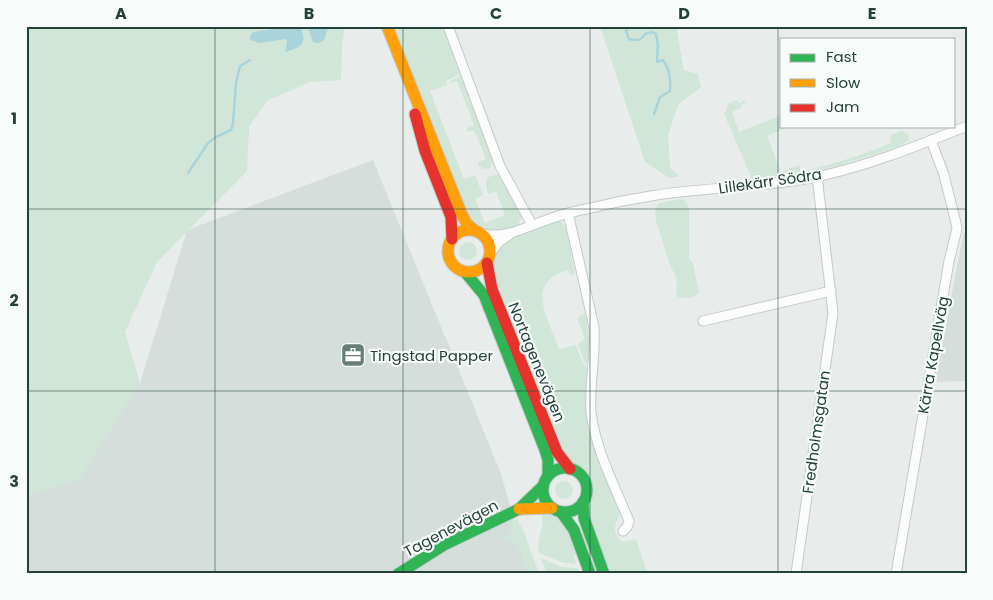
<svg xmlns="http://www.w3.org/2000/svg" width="993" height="600" viewBox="0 0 993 600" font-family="Poppins,sans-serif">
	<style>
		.built { fill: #d6dedb }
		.green { fill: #d1e6d8 }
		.water { fill: #a9d4db }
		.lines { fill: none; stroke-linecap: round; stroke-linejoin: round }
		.stream { stroke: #a9d4db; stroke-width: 2.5 }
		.street-casing { stroke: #c5cac8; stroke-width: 11 }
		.fast-casing { stroke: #c3cbc8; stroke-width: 13 }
		.slow-casing { stroke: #c3cbc8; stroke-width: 13 }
		.jam-casing { stroke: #c3cbc8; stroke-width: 13 }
		.street { stroke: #fcfcfc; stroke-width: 9 }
		.fast { stroke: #30b455; stroke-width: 11 }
		.slow { stroke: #ff9f0a; stroke-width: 11 }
		.jam { stroke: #e5322d; stroke-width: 11 }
		.grid { fill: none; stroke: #24423a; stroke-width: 1; stroke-opacity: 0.55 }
		.labels { text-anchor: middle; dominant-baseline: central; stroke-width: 4.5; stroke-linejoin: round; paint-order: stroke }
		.street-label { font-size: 15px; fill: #24423a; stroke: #f7fbf9 }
		.poi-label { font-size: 15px; fill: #24423a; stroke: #f7fbf9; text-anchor: start }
		.neatline { fill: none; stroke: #24423a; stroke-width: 2 }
		.grid-label { font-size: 16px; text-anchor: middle; font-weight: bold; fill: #24423a }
	</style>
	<rect width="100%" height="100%" fill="#e8edeb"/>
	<g class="built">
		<path d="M373 160 500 471 517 529 533 574H26V498L33 493 140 383 187 230Z"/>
		<path d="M967 229V381L935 382 963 235Z"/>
	</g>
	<g class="green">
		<path d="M26 26H345L342 46 341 80 310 82 267 101 249 127 247 171 157 262 125 332 140 383 80 479 33 493 26 498Z"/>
		<path d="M394 26H442L460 74 446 81 447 85 430 91 464 179 475 175 483 195 475 199 485 223 505 215 496 191 488 194 486 184 488 177 499 174 522 214C521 238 483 232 470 222Z"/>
		<path d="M600 26H676L684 70 698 74 701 87 678 105 668 135 670 168 680 176 669 178 645 162Z"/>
		<path d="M461 76 494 161 490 168 483 169 478 165 479 162 486 159 474 130 467 132 466 129 474 125 457 81 449 83 450 81Z"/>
		<path d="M737 100 739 103 744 101 746 103 741 105V108L732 112 739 132 782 115V126H791L767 136 781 172 799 165 801 171C832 165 862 155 891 143L890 135 901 131 908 133 909 140C902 146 890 149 881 152 842 165 793 180 752 179L724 114 729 103Z"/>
		<path d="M683 199 687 203 689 211V259L693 263 699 293C692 299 686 299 678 297L676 294 677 279 670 265 656 221 655 211 658 203Z"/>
		<path d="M559 221 562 222 566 228 575 274 570 276 568 270C524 283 548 318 559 349L576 345 583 363 587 368 585 396 588 419 620 512C616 524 610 532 623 542L636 539 648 574H610L588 519V501L590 490 589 481 584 473 572 465 564 454C542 401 519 348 500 293 497 285 490 273 491 264 493 242 540 224 559 221Z"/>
		<circle cx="468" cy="251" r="9"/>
		<path d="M585 313 590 345 587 365 585 363 578 344 585 339 577 318Z"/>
		<circle cx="564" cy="490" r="9"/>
		<path d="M541 510C565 513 569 534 577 553L574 556 576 564 564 563 539 553C536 538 546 527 541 510Z"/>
		<path d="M517 519 525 534 539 574H529L517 543 503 537 512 533 508 523Z"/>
		<path d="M541 558 561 567 577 568 579 573 547 574Z"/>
	</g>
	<g class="water">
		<path d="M296 26 300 27C309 44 300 48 285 52L287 42 286 39 260 43 250 40V36L253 32Z"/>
		<path d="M307 26H329L324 40 319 43 313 42Z"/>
	</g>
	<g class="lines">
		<g class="stream">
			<path d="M628 26 626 31 629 39C637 41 641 41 645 34L652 32 656 34 658 45 657 62 663 60C670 69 671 80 670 91L660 97 654 114"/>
			<path d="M188 173 208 143 216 137 231 130 233 124 236 83 240 66 250 60"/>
		</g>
		<defs>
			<g id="street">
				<path d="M448 26 500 166 532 225"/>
				<path d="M568 213 594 327C596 355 589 383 591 412 595 448 615 487 629 521L627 527 623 531"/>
				<path d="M482 234C508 238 520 229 544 221 559 215 575 211 591 208 611 203 631 199 651 196 706 187 761 188 816 177 868 166 917 146 967 126"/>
				<path d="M490 254 499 242 509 235"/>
				<path d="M703 321 831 291"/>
				<path d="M796 574 833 313 817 176"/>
				<path d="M896 574 949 261 957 229 956 223 944 175 931 140"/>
			</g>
			<g id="fast">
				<path d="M465 272 484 295 545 450 548 460V476"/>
				<circle cx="565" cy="490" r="22"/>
				<path d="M583 502 584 518 604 574"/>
				<path d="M561 512 574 530 590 574"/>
				<path d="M398 574 444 545 519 509 543 486"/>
			</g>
			<g id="slow">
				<path d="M387 26 462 215 467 224 474 230"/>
				<circle cx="469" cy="251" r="21"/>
				<path d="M519 509 552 508"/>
			</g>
			<g id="jam">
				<path d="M415 114 425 151 451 217 452 239"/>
				<path d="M487 263 492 289 557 452 570 469"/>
			</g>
		</defs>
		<use href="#street" class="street-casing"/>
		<use href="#fast" class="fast-casing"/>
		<use href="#slow" class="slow-casing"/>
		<use href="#jam" class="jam-casing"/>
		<use href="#street" class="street"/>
		<use href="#fast" class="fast"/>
		<use href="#slow" class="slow"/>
		<use href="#jam" class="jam"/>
	</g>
	<path class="grid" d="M215 26V574M403 26V574M590 26V574M778 26V574M26 209H967M26 391H967"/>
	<defs>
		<symbol id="office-square" viewBox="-11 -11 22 22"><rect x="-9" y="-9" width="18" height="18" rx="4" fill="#697e78" stroke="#f7fbf9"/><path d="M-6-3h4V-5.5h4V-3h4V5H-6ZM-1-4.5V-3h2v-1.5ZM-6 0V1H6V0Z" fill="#fff"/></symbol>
	</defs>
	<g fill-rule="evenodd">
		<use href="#office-square" x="339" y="341" width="28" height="28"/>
	</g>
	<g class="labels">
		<g class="street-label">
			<text transform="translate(770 181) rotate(-8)">Lillekärr Södra</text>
			<text transform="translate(933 355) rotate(-80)">Kärra Kapellväg</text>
			<text transform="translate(537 362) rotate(68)">Nortagenevägen</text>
			<text transform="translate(816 432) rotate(-82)">Fredholmsgatan</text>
			<text transform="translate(451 528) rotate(-28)">Tagenevägen</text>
		</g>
		<g class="poi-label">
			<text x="370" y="355">Tingstad Papper</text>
		</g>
	</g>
	<rect width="993" height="600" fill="none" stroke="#f7fbf9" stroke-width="55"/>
	<rect x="780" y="38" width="175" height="90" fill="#f7fbf9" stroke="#a3b1ad"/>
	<rect x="790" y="54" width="25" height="8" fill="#30b455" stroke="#a3b1ad"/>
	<text x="826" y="62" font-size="15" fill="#24423a">Fast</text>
	<rect x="790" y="79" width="25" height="8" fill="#ff9f0a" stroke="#a3b1ad"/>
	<text x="826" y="88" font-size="15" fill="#24423a">Slow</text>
	<rect x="790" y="104" width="25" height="8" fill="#e5322d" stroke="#a3b1ad"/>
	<text x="826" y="112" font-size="15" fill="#24423a">Jam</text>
	<rect x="28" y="28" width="938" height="544" class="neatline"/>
	<g class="grid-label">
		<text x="121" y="19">A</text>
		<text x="309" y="19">B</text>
		<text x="496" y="19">C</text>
		<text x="684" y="19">D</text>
		<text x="872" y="19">E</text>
		<text x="14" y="124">1</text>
		<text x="14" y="306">2</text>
		<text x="14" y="487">3</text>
	</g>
</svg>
